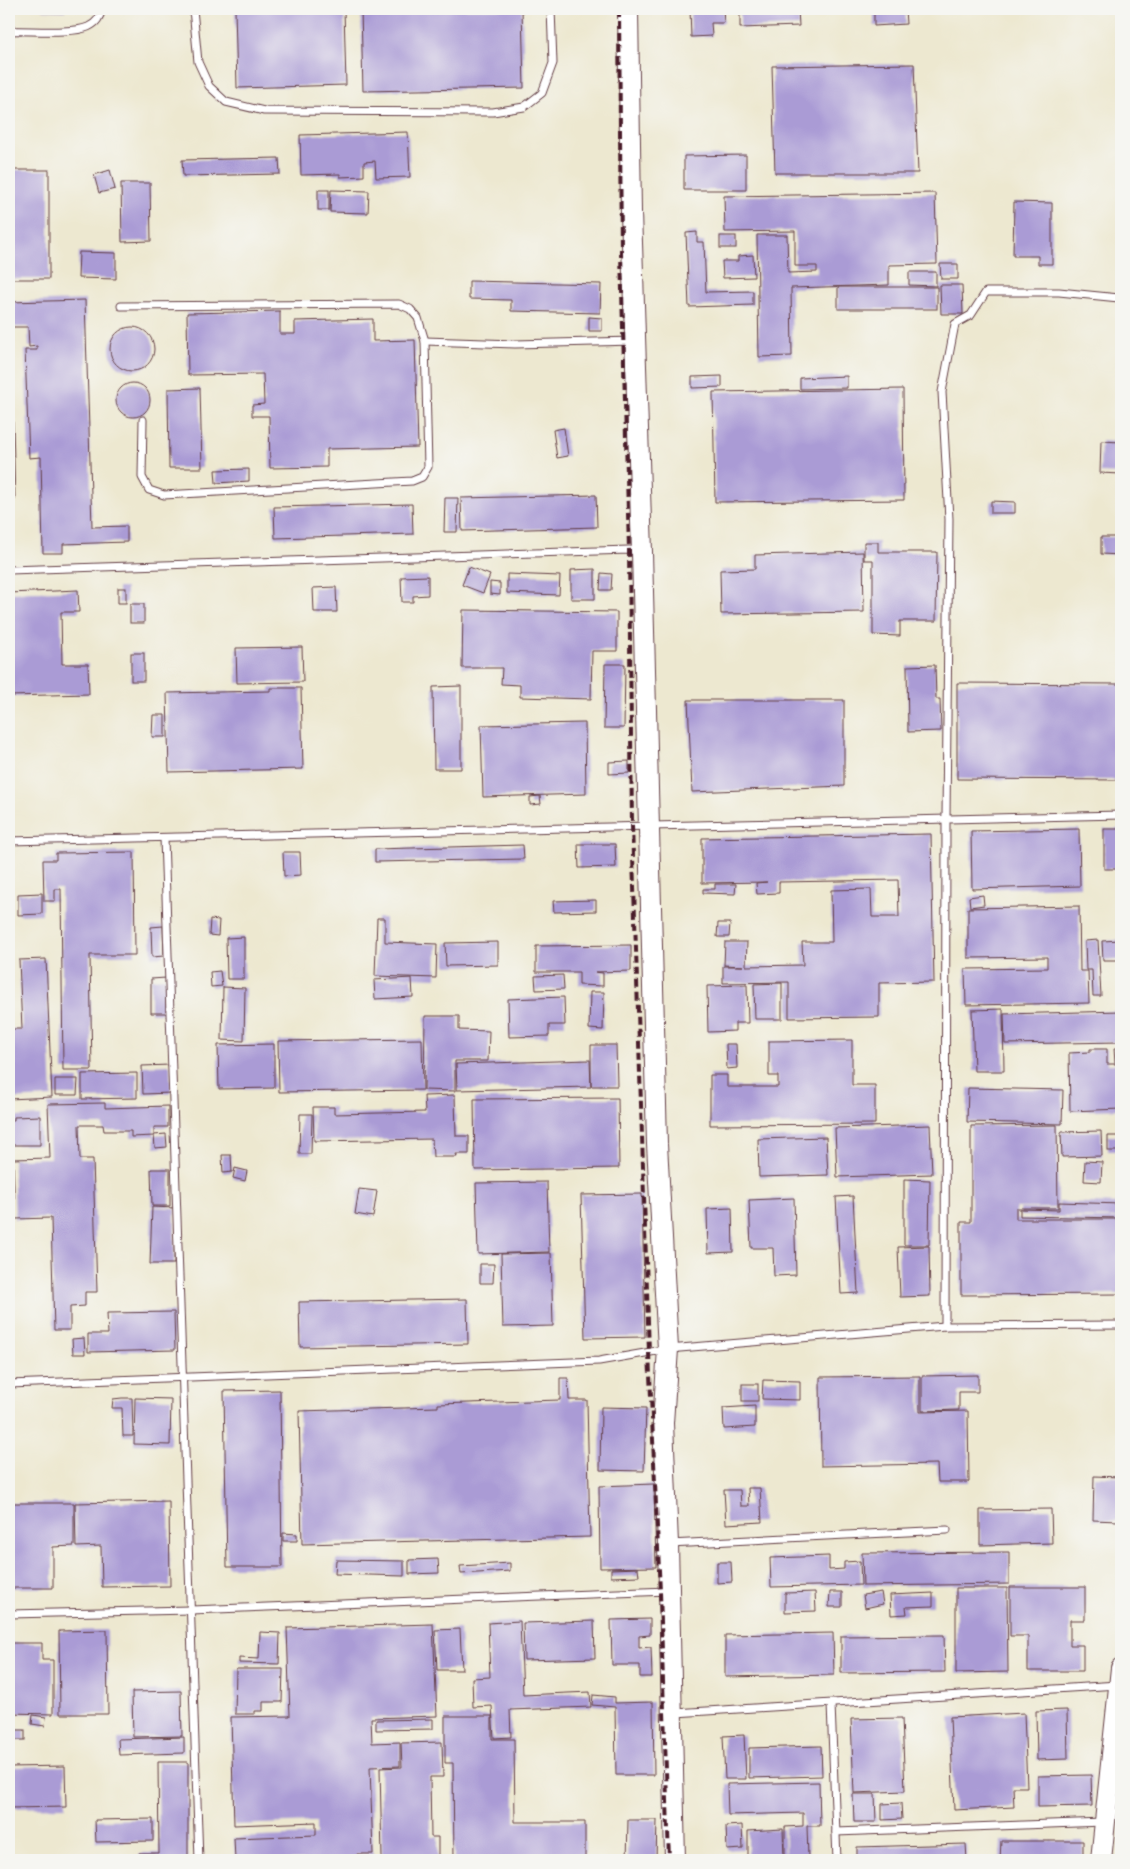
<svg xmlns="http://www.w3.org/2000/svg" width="1130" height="1869" viewBox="0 0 1130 1869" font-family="'Architects Daughter',sans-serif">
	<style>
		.building { fill: #aa9bd5 }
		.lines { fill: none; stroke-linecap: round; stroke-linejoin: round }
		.lane-casing { stroke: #623d44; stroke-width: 9 }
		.secondary-casing { stroke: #623d44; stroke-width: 22 }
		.lane { stroke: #fff; stroke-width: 7 }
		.secondary { stroke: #fff; stroke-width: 20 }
		.rail { stroke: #4a1f2b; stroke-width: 4; stroke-dasharray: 8 4; stroke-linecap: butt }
	</style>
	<rect width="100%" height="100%" fill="#f6f6f2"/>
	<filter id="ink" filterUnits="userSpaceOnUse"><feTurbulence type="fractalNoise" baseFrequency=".02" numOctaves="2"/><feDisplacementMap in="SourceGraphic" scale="10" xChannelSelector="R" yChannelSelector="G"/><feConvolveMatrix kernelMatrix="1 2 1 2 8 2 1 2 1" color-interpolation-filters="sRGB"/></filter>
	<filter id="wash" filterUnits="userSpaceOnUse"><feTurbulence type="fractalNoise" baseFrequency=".0096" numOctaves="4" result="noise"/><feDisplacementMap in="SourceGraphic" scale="20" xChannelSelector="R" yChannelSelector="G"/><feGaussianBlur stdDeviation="1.12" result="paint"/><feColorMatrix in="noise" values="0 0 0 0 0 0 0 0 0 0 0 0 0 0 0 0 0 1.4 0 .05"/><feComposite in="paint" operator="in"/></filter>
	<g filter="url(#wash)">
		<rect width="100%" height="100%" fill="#ede8d0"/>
		<g id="blocks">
			<g class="building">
				<path d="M43 9H65V11L43 10Z"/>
				<path d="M235 9H344L346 85 237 88Z"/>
				<path d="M361 9H522L524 88 363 91Z"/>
				<path d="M690 9H723L724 23H711L712 36 691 37Z"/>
				<path d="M740 9H798L799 26 740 28Z"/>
				<path d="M874 9H905L906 24 874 26Z"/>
				<path d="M914 64 918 173H775L772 66Z"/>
				<path d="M408 132 410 177 376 178 375 161 364 162V176L340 177V174L301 175 300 135Z"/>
				<path d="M746 155V190H684V156Z"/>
				<path d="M279 158 280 174 183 176 182 160Z"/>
				<rect x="9" y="170" width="40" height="109"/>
				<path d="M110 170 115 189 99 193 94 175Z"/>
				<path d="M121 183H150L151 241 122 242Z"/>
				<rect x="318" y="190" width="11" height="20"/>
				<path d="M331 190 369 191 368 213 330 212Z"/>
				<path d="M935 193 937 264 889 265V285L791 288 792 356 759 357 757 235H787L788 273 817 272V266H795V231L725 232 724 196Z"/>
				<path d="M1014 202 1052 203V264H1038V256H1013Z"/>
				<path d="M697 232V242H704L706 292 753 291V305L689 307 686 233Z"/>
				<rect x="720" y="236" width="16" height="12"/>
				<path d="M79 252 116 253V279L78 278Z"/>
				<path d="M753 255 754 277 723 278 722 261H738V256Z"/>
				<path d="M940 264H958V279H941Z"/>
				<path d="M909 272H936V286L909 285Z"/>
				<path d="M469 281 601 284 600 313 511 311V300L469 299Z"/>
				<path d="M940 285H962L963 314H941Z"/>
				<rect x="838" y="287" width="99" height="22"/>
				<path d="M85 300 92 527 127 526V542L63 544V553H43L41 457 29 458 25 350H37V346L29 347 28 327H9V302Z"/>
				<path d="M280 311V334H295V321L373 319V341L415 340 418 447 327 449V467L270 468 269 416H252V405L264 404 263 374 188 375 187 313Z"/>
				<path d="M589 317 602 318V331H589Z"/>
				<circle cx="132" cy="349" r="22"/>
				<path d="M722 376V387L692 388V377Z"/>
				<path d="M847 376V388L800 389V378Z"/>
				<circle cx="133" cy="400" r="17"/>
				<path d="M9 386H12L15 500 9 501Z"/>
				<path d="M200 388 202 468H169L168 389Z"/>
				<path d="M903 389 904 500 715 502 713 392Z"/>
				<path d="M564 428 568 456 557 458 553 430Z"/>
				<path d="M1101 441 1121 442V474L1100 473Z"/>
				<path d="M249 469V481L216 483 215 470Z"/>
				<path d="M596 495 597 527 462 531 461 498Z"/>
				<path d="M445 498H458L457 532H444Z"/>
				<path d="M991 501 1015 502V513H991Z"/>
				<path d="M412 504 413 534 275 538 274 507Z"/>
				<path d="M1101 537H1121V555L1101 554Z"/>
				<path d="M864 542H878V552H937L936 621H900V636L873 635V560H864Z"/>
				<path d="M863 552 864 612 721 614 720 570 755 569V555Z"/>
				<path d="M469 567 490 575 483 593 462 585Z"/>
				<path d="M595 569V599H571V570Z"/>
				<path d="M601 573 612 574 611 590H600Z"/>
				<path d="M507 574 560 576 559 595 507 593Z"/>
				<path d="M428 576V595L413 596V602H402L401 577Z"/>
				<path d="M490 582 500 583V595L490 594Z"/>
				<path d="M336 587 337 612H314L313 588Z"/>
				<rect x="118" y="588" width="8" height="15"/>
				<path d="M78 590 79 612H61L62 664H88L89 694 9 696V593Z"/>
				<rect x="130" y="604" width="14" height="19"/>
				<path d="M463 610 617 612V651H592L591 699 520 697V685L501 684 502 668H462Z"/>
				<path d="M302 647 303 682 237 683 236 648Z"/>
				<rect x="131" y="653" width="13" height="28"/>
				<path d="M605 664H625L624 728H604Z"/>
				<path d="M935 665 936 699H940L941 731 908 732 907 666Z"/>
				<path d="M957 683 1121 684V780L957 779Z"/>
				<path d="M461 686V769H434L433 687Z"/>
				<path d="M270 688H301L303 769 169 772 167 693 270 691Z"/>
				<path d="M688 700H844V786L692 792Z"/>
				<path d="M153 715H165V737H152Z"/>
				<path d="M585 723 586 794 483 797 481 725Z"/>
				<path d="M629 761V773L609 774V762Z"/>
				<path d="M540 796 541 804 530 805V797Z"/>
				<path d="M1079 829 1080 886 972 889 971 831Z"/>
				<rect x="1104" y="829" width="17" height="40"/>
				<path d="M931 834 934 982 879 983V1017L789 1018V982L723 983V966H743L724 965 725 942H747L746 966 803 965 802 942H832L831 890 871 889 872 917H899L898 880 779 882V893L757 894 756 883 767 882 702 883V838Z"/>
				<path d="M578 844H615L616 867 579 868Z"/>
				<path d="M523 845 524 859 375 862V849Z"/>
				<path d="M134 852 135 955H90L92 1070H63L61 889H55V901H44L43 860H56V853Z"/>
				<path d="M283 852H300L301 875 284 876Z"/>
				<path d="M715 884H736L735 894 703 893V889H715Z"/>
				<path d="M42 893V914L18 915V894Z"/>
				<path d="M983 895 984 905 970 907 969 897Z"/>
				<path d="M596 900V911L554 912 553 901Z"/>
				<path d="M1079 906 1080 971H1088L1089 1003 966 1005 965 969 1047 968V957L968 958V908Z"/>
				<path d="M377 918H385V942L437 944 436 978 375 976Z"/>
				<path d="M210 919 219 920 218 936 209 935Z"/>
				<path d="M718 923H730L729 937H717Z"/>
				<path d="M163 926 164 956 152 957 151 927Z"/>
				<path d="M244 937V979H227L226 938Z"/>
				<path d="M1098 940 1101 996H1093L1092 970H1086L1085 941Z"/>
				<path d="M1121 940V960H1103L1102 941Z"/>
				<path d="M498 942V965L446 966 445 943Z"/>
				<path d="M631 945V971L595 972 603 973V986L579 985V972H536V946Z"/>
				<path d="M46 959 52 1097 9 1099V1029H22L19 960Z"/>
				<path d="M220 971 222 986 211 987 210 972Z"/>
				<path d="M563 975 564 989 536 990 535 976Z"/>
				<path d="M166 978V1013H151V979Z"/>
				<path d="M412 978 413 997 375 999 374 980Z"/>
				<path d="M782 983V1019H755L754 984Z"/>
				<path d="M747 985 748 1023H735V1031L708 1032 707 986Z"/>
				<path d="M223 987 245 988 244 1041 222 1040Z"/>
				<path d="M590 992H604L603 1030 589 1029Z"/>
				<path d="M564 997 565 1025H549V1036L509 1037 508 999Z"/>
				<path d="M1003 1009 1004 1071H974L972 1010Z"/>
				<path d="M1121 1011V1042L1005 1044 1004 1014Z"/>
				<path d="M425 1016H459V1030L489 1031 488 1061H455V1091L424 1090Z"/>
				<path d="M422 1039 423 1090 279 1092 278 1041Z"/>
				<path d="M852 1040V1085H875V1124L710 1125V1075H727V1087H778V1076H769V1041Z"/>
				<path d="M274 1044V1088L219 1089 218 1045Z"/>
				<path d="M726 1044H736L737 1068 727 1069Z"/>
				<path d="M591 1045H616L617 1086H591Z"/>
				<path d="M1114 1048H1121V1109L1070 1111 1069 1053 1090 1052V1049H1107V1064H1115Z"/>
				<path d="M590 1060 591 1087 457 1090 456 1064Z"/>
				<path d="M170 1065 171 1093 143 1094 142 1066Z"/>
				<path d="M137 1073V1098L82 1099V1074Z"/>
				<path d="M55 1079H78L77 1095H55Z"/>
				<path d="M968 1088 1063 1090 1062 1124 967 1122Z"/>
				<path d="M455 1095 456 1136H469V1154H456L457 1157H433L432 1139 314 1141 313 1107H334V1114L425 1112 424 1096Z"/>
				<path d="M618 1098 619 1168 475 1170 474 1099Z"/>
				<path d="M105 1103V1108L168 1106V1127H154V1136L131 1137V1131H104L103 1125H79L80 1159H93L97 1292H85V1306L70 1307V1330H54L51 1218 15 1219 13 1159 50 1158 48 1104Z"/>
				<path d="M300 1114H312L311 1154H299Z"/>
				<path d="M40 1116V1145H9V1120H14V1117Z"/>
				<path d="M930 1125 932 1174 837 1177 835 1128Z"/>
				<path d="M1057 1125 1058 1208H1016V1219H1121V1294L961 1295V1222H971V1126Z"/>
				<path d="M1101 1131 1102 1156 1062 1157 1061 1132Z"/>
				<path d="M166 1134 167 1147 155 1148 154 1135Z"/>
				<rect x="1108" y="1136" width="13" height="15"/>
				<path d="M826 1137 828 1175 759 1177 758 1139Z"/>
				<path d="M222 1155H231L232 1172 223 1173Z"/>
				<path d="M1085 1161 1102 1162 1101 1182 1084 1181Z"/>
				<path d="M235 1168 247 1171 245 1181 233 1178Z"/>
				<path d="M151 1169H170V1206H152Z"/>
				<path d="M904 1179 930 1180 929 1245H904Z"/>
				<path d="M547 1182 549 1252 478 1254 476 1183Z"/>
				<path d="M359 1189 377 1191 373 1217 355 1214Z"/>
				<path d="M642 1194 645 1337 585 1338 581 1195Z"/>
				<path d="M853 1196 858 1293 841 1294 836 1197Z"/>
				<path d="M794 1198 796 1275 774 1276 773 1248H751L749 1200Z"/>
				<path d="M1059 1202 1121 1204V1218L1020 1216V1209L1059 1210Z"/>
				<path d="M152 1207 175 1208 174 1264H150Z"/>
				<path d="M732 1208 733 1252 708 1253 707 1209Z"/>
				<path d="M929 1246 930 1296 900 1297 898 1247Z"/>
				<path d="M551 1253 553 1326 503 1327 501 1254Z"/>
				<path d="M480 1264H494L493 1283H480Z"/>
				<path d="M467 1299 468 1344 300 1347 299 1302Z"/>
				<path d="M174 1312 175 1350 88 1352V1334H108L107 1313Z"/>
				<path d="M84 1338 85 1354H73L72 1339Z"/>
				<path d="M978 1375V1392H959V1410L922 1411V1376Z"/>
				<path d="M920 1376V1412L968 1411 969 1482H938L937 1464 821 1466 820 1377Z"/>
				<path d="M560 1378H568L569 1400H587L590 1537 302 1544 299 1411 438 1407V1404L560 1400Z"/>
				<path d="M763 1380 800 1381V1400L762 1399Z"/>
				<rect x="742" y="1384" width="16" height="17"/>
				<path d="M280 1390 282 1567H227L224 1391Z"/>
				<path d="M122 1398H132L133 1436H123L122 1408H112L113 1399Z"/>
				<path d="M135 1398 171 1399 170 1445 134 1444Z"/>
				<path d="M755 1406V1427L724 1429 723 1408Z"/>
				<path d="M601 1407 646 1408 644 1471 600 1470Z"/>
				<path d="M1094 1476 1119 1477 1118 1521 1093 1520Z"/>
				<path d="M654 1484 656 1567 600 1568 599 1486Z"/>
				<path d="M748 1488H760L762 1522 726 1524 724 1490H740L741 1506H749Z"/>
				<path d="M169 1501 170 1586 102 1587 101 1546 76 1547 75 1503Z"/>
				<path d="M9 1503H74V1546L53 1547V1588H9Z"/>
				<path d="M1051 1509 1052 1543 980 1545V1510Z"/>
				<path d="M283 1533 297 1534V1541H283Z"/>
				<path d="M1009 1552V1584L863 1586 862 1553Z"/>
				<path d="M829 1556V1570L844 1569V1562L860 1561 861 1585 771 1587 770 1558Z"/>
				<path d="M438 1559 439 1573 409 1574V1560Z"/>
				<path d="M336 1560 404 1561V1576L335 1574Z"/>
				<path d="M717 1562H731L732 1582 717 1583Z"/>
				<path d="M510 1563V1571L461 1574 460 1566Z"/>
				<path d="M638 1568 639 1576 611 1577V1569Z"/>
				<path d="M1010 1587H1085V1620H1070V1645H1083V1671H1028V1636H1010Z"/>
				<path d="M956 1588H1007L1008 1672 956 1673Z"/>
				<path d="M815 1592 816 1611 785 1612V1593Z"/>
				<path d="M830 1592H842V1607H829Z"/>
				<path d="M881 1592 883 1604 865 1608 863 1595Z"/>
				<path d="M933 1593V1606L906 1607 907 1614 891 1615 890 1595Z"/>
				<path d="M650 1619V1635L639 1636V1648L651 1647 652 1677H640V1665H612L611 1620Z"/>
				<path d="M520 1621 523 1695 590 1692 591 1707 510 1710 511 1737 494 1738 492 1706 473 1707 472 1678 490 1677 488 1623Z"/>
				<path d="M594 1621 595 1658 524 1660 523 1623Z"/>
				<path d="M433 1624 437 1716 371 1718 372 1743 400 1742V1766L370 1767 373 1854H357V1860H235L234 1838 316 1835V1822L234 1825 231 1717 290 1716 287 1628Z"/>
				<path d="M460 1629 462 1670H437L435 1630Z"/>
				<path d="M107 1630 108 1714H60L59 1631Z"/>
				<path d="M260 1632 280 1633 279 1664 239 1663V1658L259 1659Z"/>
				<path d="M833 1633 834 1675 725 1677V1635Z"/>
				<path d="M944 1635 945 1672 841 1673V1636Z"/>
				<path d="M9 1643H42V1660H53V1714L9 1713Z"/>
				<path d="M236 1669H283L282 1702H263V1711H255V1714H235Z"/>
				<path d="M181 1691 182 1736 133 1737 132 1692Z"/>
				<path d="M593 1695 615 1697V1703L653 1702 654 1775H616L615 1707 592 1705Z"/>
				<path d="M1067 1710 1068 1759 1037 1760 1036 1711Z"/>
				<path d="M1024 1713 1027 1787H1013L1014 1807 954 1810 950 1717Z"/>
				<path d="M33 1715 46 1717 45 1726 32 1724Z"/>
				<path d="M445 1716H492V1739H514L515 1822H585V1860H454L453 1763H445Z"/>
				<path d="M902 1718 905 1791 854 1793 851 1719Z"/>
				<path d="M433 1719V1729L376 1730V1720Z"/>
				<rect x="9" y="1730" width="16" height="10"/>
				<path d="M744 1735 746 1779H725L723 1736Z"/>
				<path d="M184 1737V1753L119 1755 118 1739Z"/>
				<path d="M442 1742 443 1777H430L431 1837H438V1858L382 1859 380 1768 402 1767 401 1743Z"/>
				<path d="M821 1746 822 1776 749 1778V1748Z"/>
				<path d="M158 1762H188V1860H139V1853H159Z"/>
				<path d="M65 1766 66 1807 9 1808V1767Z"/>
				<path d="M1091 1775 1092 1806 1038 1807V1776Z"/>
				<path d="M819 1782 820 1826H807L808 1858H785V1827L803 1826V1813L728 1815 727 1784Z"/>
				<path d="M853 1794H875L876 1822H854Z"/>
				<path d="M901 1803 902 1819 882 1820V1804Z"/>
				<path d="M153 1819V1841L96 1842 95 1820Z"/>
				<path d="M628 1820H657L656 1860H627Z"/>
				<path d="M742 1825 743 1849 727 1850 726 1826Z"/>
				<path d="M783 1829 784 1860H748V1831Z"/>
				<path d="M1001 1841H1083V1860H1000Z"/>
				<path d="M966 1844 967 1860H857V1847Z"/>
				<path d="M55 1857V1860H33V1858Z"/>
			</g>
		</g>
	</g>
	<g filter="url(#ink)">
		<use href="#blocks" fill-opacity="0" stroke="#623d44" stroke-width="1"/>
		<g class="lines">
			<defs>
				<g id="lane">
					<path d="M193 9 198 62 209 86 226 102 264 111 493 112 524 107 542 93 553 63 551 9"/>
					<path d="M9 31C28 30 72 34 88 27 97 23 100 17 102 9"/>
					<path d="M121 306 399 304 410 309 418 318 425 341 428 467 422 477 412 481 164 495 149 490 142 477 143 420"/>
					<path d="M425 341 515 344 634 341"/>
					<path d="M9 570 629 550 640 551"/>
					<path d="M164 838 199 1860"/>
					<path d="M9 841 1121 815"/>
					<path d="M945 1326 946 819 949 519 942 392 955 324 971 315 986 292H1059L1119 298 1121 296"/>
					<path d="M9 1384 599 1361 668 1349 945 1326 1121 1325"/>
					<path d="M669 1544 947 1530"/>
					<path d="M9 1614 191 1610 668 1591"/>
					<path d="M831 1704 837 1860"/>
					<path d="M675 1713 1118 1685"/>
					<path d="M836 1832 1103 1822"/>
				</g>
				<g id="secondary">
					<path d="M628 9 631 212 642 552 657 1144 668 1349 663 1423 668 1544 675 1860"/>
					<path d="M1101 1860 1121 1668"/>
				</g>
			</defs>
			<use href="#lane" class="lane-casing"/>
			<use href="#secondary" class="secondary-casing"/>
			<use href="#lane" class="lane"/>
			<use href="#secondary" class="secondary"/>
			<path class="rail" d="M619 9 621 253 629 550 632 825 649 1353 660 1592 669 1860"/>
		</g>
	</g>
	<rect width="1130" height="1869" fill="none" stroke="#f6f6f2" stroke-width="30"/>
</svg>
